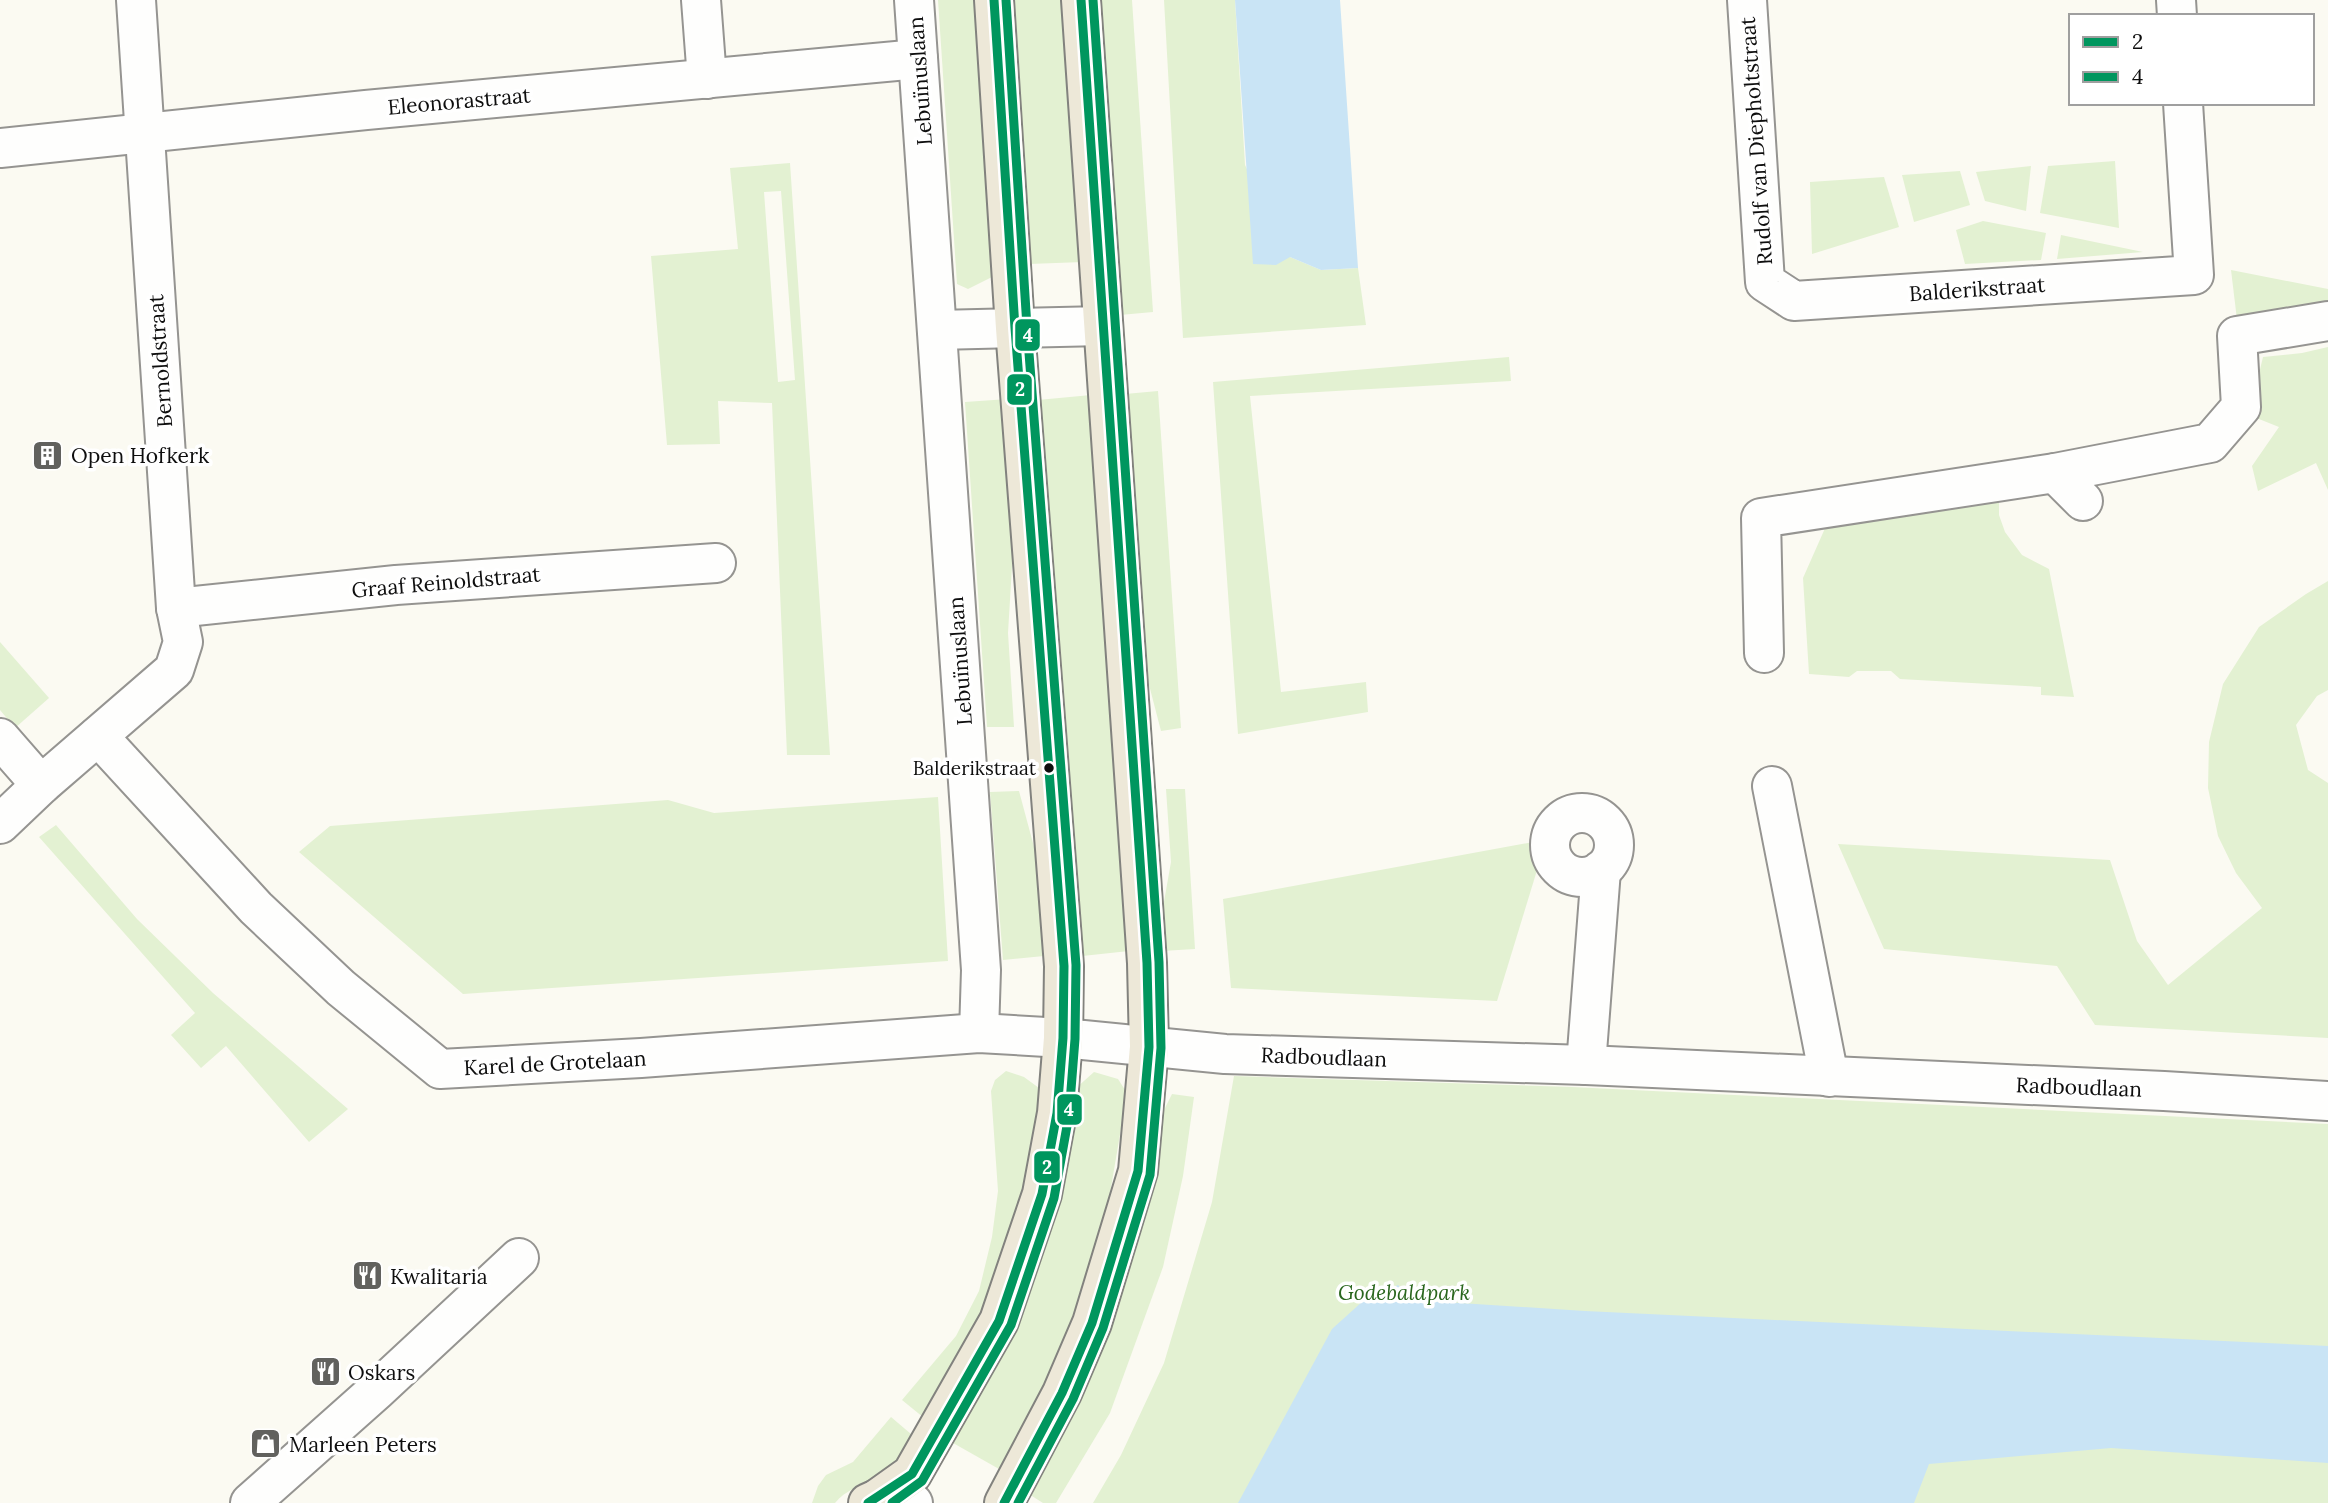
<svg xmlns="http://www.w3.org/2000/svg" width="2328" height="1503" viewBox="0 0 2328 1503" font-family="Lora,serif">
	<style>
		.green { fill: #e3f1d2; fill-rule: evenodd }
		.water { fill: #c9e4f5 }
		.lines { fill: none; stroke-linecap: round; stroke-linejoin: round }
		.pedestrian-casing { stroke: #959491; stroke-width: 42 }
		.minor-casing { stroke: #959491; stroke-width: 42 }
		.primary-casing { stroke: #82827e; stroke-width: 42 }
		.pedestrian { stroke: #fefefd; stroke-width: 38 }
		.minor { stroke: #fefefd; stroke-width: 38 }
		.primary { stroke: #ede8d8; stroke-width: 38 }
		.bus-1-casing { stroke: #fff; stroke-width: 14 }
		.bus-2-casing { stroke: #fff; stroke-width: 14 }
		.bus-1 { stroke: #00965e; stroke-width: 9 }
		.bus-2 { stroke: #00965e; stroke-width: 9 }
		.bus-dot { fill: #0e0e0e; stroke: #fff; stroke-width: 2.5 }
		.labels { text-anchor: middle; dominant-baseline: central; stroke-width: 7; stroke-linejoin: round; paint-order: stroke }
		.bus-label { font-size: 19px; fill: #0e0e0e; stroke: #fff; text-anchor: end }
		.street-label { font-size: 21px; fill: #0e0e0e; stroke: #fff }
		.poi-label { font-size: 21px; fill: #0e0e0e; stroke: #fff; text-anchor: start }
		.park-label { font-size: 21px; font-style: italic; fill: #29661d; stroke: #fff }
		.line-badge { stroke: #fff; stroke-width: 2.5 }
		.badge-label { font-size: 19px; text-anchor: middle; font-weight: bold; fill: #fff }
	</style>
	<rect width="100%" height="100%" fill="#fbfaf2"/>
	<g class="green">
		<path d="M938 0H981L994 276 968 289 957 284Z"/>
		<path d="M1012 0H1064L1083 262 1029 264Z"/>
		<path d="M1098 0H1132L1153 312 1120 315Z"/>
		<path d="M1164 0H1235L1245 165 1290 257 1321 270 1358 268 1366 325 1183 338Z"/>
		<path d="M2115 161 2119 228 2040 213 2048 166Z"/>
		<path d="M790 163 830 755H787L772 403 718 401 720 444 667 445 651 256 738 249 730 168ZM781 191 795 380 778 382 764 192Z"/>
		<path d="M2031 166 2026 211 1985 201 1976 172Z"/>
		<path d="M1960 171 1970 205 1914 222 1902 175Z"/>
		<path d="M1884 177 1899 227 1812 254 1810 182Z"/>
		<path d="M1983 221 2046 233 2041 260 1965 264 1956 230Z"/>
		<path d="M2061 235 2143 252 2057 259Z"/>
		<path d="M2231 270 2328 289V308L2238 328Z"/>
		<path d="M2328 347V490L2316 463 2258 491 2252 466 2279 427 2249 415 2263 357 2302 353Z"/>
		<path d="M1509 357 1511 381 1250 396 1281 692 1366 682 1368 712 1238 734 1213 382Z"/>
		<path d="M1158 391 1181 728 1161 731 1141 654 1125 394Z"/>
		<path d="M1091 395 1129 951 1073 957 1038 400Z"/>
		<path d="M1008 399 1016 500 1008 633 1014 727H987L965 402Z"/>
		<path d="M1999 491V515L2005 532 2022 555 2049 569 2074 697 2041 695V687L1900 679 1891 671H1857L1849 677 1809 674 1803 578 1830 517Z"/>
		<path d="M2328 581V690L2317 696 2296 725 2308 770 2328 783V1038L2095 1025 2057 966 1884 949 1838 844 2110 860 2137 941 2168 985 2262 908 2236 873 2218 836 2208 788 2209 742 2223 684 2259 627 2306 594Z"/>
		<path d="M0 642 49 698 15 728 0 710Z"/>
		<path d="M1166 789H1185L1195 949 1162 951 1159 930 1171 862Z"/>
		<path d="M1019 791 1041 873 1044 956 1003 960 990 792Z"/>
		<path d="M938 797 948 961 463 994 299 852 330 826 668 800 714 813Z"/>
		<path d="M56 825 137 919 213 993 348 1109 309 1142 226 1046 201 1068 171 1035 195 1013 39 837Z"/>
		<path d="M1533 842 1538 867 1497 1001 1231 988 1223 899Z"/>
		<path d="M1006 1071 1024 1077 1039 1088 1044 1113 1003 1278 929 1422 902 1400 956 1336 979 1291 992 1237 998 1191 991 1091 995 1080Z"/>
		<path d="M1094 1072 1118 1079 1127 1093 1105 1223 1070 1334 999 1469 946 1439 1075 1089Z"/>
		<path d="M1234 1076 1572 1087 2328 1124V1503H1093L1121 1455 1164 1363 1212 1202Z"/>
		<path d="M1172 1094 1194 1097 1183 1176 1163 1267 1110 1413 1056 1503H1043L1024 1491 1157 1124Z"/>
		<path d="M891 1417 918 1440C905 1455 893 1466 877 1477 863 1485 845 1490 835 1503H812L818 1486 826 1475 853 1462Z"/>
	</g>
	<g class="water">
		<path d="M1235 0H1340L1358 268 1321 270 1290 257 1276 265 1253 264Z"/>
		<path d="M1398 1285 1413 1300 1585 1311 2328 1346V1463L2111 1448 1929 1464 1914 1503H1238L1332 1329 1363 1301Z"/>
	</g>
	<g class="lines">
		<defs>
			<path id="pedestrian" d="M250 1503 377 1390 519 1258"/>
			<g id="minor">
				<path d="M701 0 707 79"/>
				<path d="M914 0 981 970 979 1033"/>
				<path d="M1747 0 1765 282 1794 301 2194 275 2183 103"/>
				<path d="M2176 0 2177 16"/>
				<path d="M0 148 366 110 918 59"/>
				<path d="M937 330 1103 326"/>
				<path d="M2055 473 2083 501"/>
				<path d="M176 608 396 585 716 563"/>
				<path d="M1764 653 1761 518 2055 473 2210 443 2241 407 2237 336 2328 321"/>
				<path d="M98 736 256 908 341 988 440 1069 641 1058 979 1033 1063 1038 1225 1054 1586 1065 2164 1091 2328 1101"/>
				<path d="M0 738 41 785"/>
				<path d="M1772 786 1829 1077"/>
				<circle cx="1582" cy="845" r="32"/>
				<path d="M0 824 41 785 174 670 183 642 176 608 136 0"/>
				<path d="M1586 1065 1601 870"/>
				<path d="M877 1499 913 1503"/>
			</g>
			<g id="primary">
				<path d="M868 1503 877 1499 912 1474 999 1321 1042 1194 1057 1113 1063 1038 1064 966 1015 328 994 0"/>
				<path d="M1004 1503 1062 1393 1092 1323 1138 1171 1149 1047 1147 963 1081 0"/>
			</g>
		</defs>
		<use href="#pedestrian" class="pedestrian-casing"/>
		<use href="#minor" class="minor-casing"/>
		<use href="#primary" class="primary-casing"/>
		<use href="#pedestrian" class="pedestrian"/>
		<use href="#minor" class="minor"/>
		<use href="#primary" class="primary"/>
		<defs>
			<g id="bus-1">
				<path d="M868 1503 912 1474 999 1321 1042 1194 1057 1113 1063 1038 1064 966 1015 328 994 0"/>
				<path d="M1004 1503 1062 1393 1092 1323 1138 1171 1149 1047 1147 963 1081 0"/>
			</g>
			<g id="bus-2">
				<path d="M892 1503 922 1481 1011 1325 1054 1198 1069 1115 1075 1039 1076 965 1027 327 1006 0"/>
				<path d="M1018 1503 1073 1399 1103 1328 1150 1175 1161 1048 1159 962 1093 0"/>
			</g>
		</defs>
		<use href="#bus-1" class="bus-1-casing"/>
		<use href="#bus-2" class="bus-2-casing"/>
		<use href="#bus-1" class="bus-1"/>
		<use href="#bus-2" class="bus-2"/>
	</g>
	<defs>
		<symbol id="building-square" viewBox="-11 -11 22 22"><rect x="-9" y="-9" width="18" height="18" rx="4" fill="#61615e" stroke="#fff"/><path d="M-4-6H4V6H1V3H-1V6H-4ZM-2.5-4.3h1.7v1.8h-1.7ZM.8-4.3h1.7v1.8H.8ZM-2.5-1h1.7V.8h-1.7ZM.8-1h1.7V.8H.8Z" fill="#fff"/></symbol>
		<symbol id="restaurant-square" viewBox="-11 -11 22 22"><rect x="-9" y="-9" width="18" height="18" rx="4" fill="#61615e" stroke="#fff"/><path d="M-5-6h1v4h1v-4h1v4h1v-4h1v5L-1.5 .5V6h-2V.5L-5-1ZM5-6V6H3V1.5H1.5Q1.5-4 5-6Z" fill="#fff"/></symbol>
		<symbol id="shop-square" viewBox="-11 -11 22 22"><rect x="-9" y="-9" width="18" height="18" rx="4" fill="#61615e" stroke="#fff"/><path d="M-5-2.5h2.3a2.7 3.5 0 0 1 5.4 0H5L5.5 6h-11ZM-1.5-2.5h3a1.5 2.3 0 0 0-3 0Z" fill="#fff"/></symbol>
	</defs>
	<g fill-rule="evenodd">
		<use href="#building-square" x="30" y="438" width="35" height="35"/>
		<use href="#restaurant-square" x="350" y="1258" width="35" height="35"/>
		<use href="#restaurant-square" x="308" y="1354" width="35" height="35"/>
		<use href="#shop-square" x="248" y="1426" width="35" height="35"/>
	</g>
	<circle class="bus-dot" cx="1049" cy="768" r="6"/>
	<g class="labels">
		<g class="bus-label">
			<text x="1036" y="768">Balderikstraat</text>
		</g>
		<g class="street-label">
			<text transform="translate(920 81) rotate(-94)">Lebuïnuslaan</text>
			<text transform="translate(459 101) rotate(-5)">Eleonorastraat</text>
			<text transform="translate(1756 141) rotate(-94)">Rudolf van Diepholtstraat</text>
			<text transform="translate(1977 289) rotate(-4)">Balderikstraat</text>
			<text transform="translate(160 361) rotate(-94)">Bernoldstraat</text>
			<text transform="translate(446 582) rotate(-5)">Graaf Reinoldstraat</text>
			<text transform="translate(960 661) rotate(-94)">Lebuïnuslaan</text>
			<text transform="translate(1324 1057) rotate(2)">Radboudlaan</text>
			<text transform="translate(555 1063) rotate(-3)">Karel de Grotelaan</text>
			<text transform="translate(2079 1087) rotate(2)">Radboudlaan</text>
		</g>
		<g class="poi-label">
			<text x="71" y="455">Open Hofkerk</text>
			<text x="390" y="1276">Kwalitaria</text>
			<text x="348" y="1372">Oskars</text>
			<text x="289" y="1444">Marleen Peters</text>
		</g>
		<g class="park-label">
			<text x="1404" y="1292">Godebaldpark</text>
		</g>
	</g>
	<g class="line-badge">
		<rect x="1014" y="318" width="27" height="34" rx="7" fill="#00965e"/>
		<rect x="1006" y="373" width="27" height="33" rx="7" fill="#00965e"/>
		<rect x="1056" y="1093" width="27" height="33" rx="7" fill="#00965e"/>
		<rect x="1033" y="1150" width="28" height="34" rx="7" fill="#00965e"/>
	</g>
	<g class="badge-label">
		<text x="1028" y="342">4</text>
		<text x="1020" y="396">2</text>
		<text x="1069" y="1116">4</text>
		<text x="1047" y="1174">2</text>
	</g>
	<rect x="2069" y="14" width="245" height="91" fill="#ffffff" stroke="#9f9f9f" stroke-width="2"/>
	<rect x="2083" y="37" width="35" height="10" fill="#00965e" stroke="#9f9f9f" stroke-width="2"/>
	<text x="2132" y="49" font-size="21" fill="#0e0e0e">2</text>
	<rect x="2083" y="72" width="35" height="10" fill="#00965e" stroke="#9f9f9f" stroke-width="2"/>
	<text x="2132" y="84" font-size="21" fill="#0e0e0e">4</text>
</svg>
